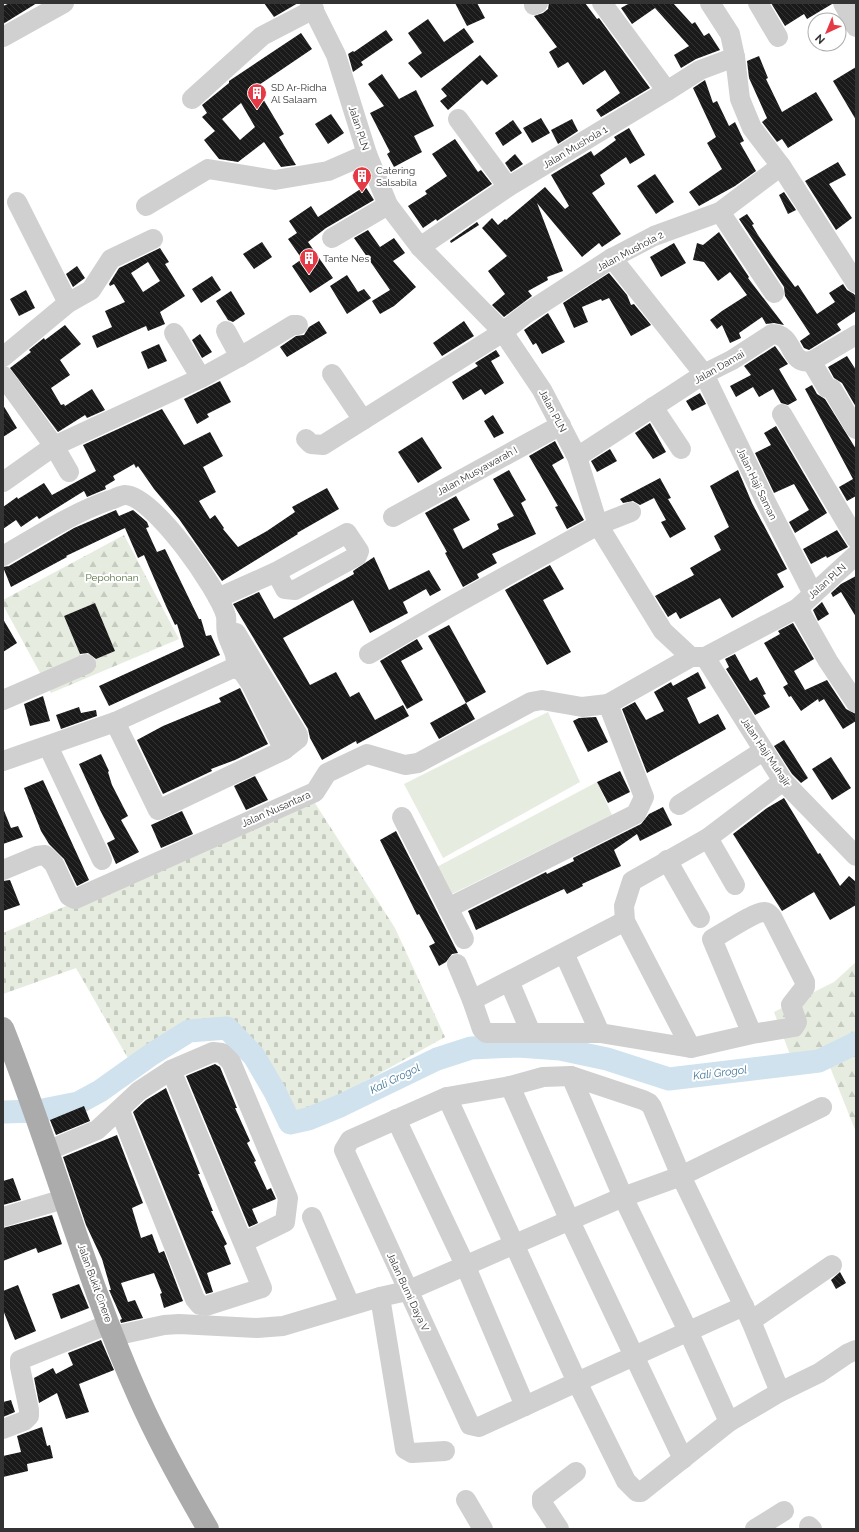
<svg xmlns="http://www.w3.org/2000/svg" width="859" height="1532" viewBox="0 0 859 1532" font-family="Raleway,sans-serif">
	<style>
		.grass { fill: #e6ecdf }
		.forest { fill: url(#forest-firs); fill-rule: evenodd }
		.cemetery { fill: url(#cemetery-stones) }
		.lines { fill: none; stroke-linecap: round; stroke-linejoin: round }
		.river { stroke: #cfe2ee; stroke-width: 23 }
		.building { fill: url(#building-back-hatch); fill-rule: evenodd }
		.minor { stroke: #d0d0d0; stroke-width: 20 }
		.major { stroke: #ababab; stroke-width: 22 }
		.labels { text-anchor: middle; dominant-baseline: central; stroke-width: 4; stroke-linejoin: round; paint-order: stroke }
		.poi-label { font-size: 10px; fill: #333; stroke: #fff; text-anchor: start }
		.street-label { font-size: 10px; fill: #333; stroke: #fff }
		.park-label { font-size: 10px; fill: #56703f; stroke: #fff }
		.water-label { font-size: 11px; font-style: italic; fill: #3f7597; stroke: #fff }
	</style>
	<defs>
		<pattern id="forest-firs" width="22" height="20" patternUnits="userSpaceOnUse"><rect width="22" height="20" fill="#e6ecdf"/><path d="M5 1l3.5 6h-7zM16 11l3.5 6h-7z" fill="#c6cbc0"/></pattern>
		<pattern id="cemetery-stones" width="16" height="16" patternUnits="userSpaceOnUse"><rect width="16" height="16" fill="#e6ecdf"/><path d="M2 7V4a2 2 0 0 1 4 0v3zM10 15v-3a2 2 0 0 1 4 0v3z" fill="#c6cbc0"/></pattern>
		<pattern id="building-back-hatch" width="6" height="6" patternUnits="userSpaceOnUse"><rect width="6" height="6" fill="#1a1a1a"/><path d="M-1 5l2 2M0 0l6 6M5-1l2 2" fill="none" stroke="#333"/></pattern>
	</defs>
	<rect width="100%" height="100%" fill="#fff"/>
	<g class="grass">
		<path d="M548 712 580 782 443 858 404 784Z"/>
		<path d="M597 782 612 815 452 894 433 869Z"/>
	</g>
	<g class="forest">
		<path d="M124 535 179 639 51 693 3 605V600ZM95 603 115 651 84 664 64 616Z"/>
		<path d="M856 962V1132L826 1057 792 1060 774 1012 834 982Z"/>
	</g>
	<path class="cemetery" d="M313 800 395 928 445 1037 290 1123 275 1092 254 1056 227 1028 189 1031 133 1067 76 968 3 994V933Z"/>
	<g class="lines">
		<path class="river" d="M3 1112 38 1111 78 1103 100 1091 152 1054 189 1031 227 1028 254 1056 275 1092 290 1123 308 1119 340 1106 437 1059 471 1048 518 1046 560 1049 607 1059 669 1079 819 1061 856 1043"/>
	</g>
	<g class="building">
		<path d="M10 3H37L3 24V6Z"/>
		<path d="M264 3H298L274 17Z"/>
		<path d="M455 3H477L485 18 467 26Z"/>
		<path d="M549 3H585L597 19 599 18 650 88 601 117 596 110 620 93 605 70 583 85 568 62 558 68 549 52 557 47 534 16 543 13 548 9Z"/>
		<path d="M630 3H673L692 24 695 22 704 36 709 33 720 50 696 59 681 68 674 55 689 46 655 8 632 24 621 8Z"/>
		<path d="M771 3H832V4L807 19 804 14 785 26Z"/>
		<path d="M428 19 444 42 464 28 474 42 421 78 408 63 422 53 408 33Z"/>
		<path d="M386 30 393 40 361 62 363 65 353 72 348 54 353 51 354 52Z"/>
		<path d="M301 33 312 49 256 87 284 134 279 137 296 165 281 167 264 142 238 162 219 159 204 140 215 131 202 117 207 113 202 105 229 83V81ZM241 103 255 127 240 140 222 119Z"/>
		<path d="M480 55 498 76 487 85 482 80 448 110 440 101 447 96 441 89Z"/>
		<path d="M759 56 768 78 766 79 782 112 816 92 833 120 788 148 782 139 777 142 762 122 767 118 749 78 747 61Z"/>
		<path d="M856 67V120L833 81Z"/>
		<path d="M382 74 399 99 416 90 434 126 414 136 422 152 394 167 387 154 390 152 370 113 384 106 368 84Z"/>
		<path d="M705 80 713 103 717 101 729 126 735 122 744 141 740 143 756 171 735 186 699 206 689 192 722 169 707 143 716 137 693 88Z"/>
		<path d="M331 114 344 133 328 144 315 124Z"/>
		<path d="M541 118 550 133 532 143 523 128Z"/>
		<path d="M572 119 578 131 558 144 551 130Z"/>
		<path d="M513 120 522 133 503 146 495 133Z"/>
		<path d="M629 128 645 155 630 164 626 157 600 175 605 184 592 193 621 234 602 247 599 243 582 257 537 203 563 271 547 277 548 280 528 291 532 296 504 317 492 305 505 294 488 271 507 256 482 228 492 218 498 225 505 219 506 220 545 187 565 209 569 206 551 175 591 151 594 156 616 140 614 137Z"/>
		<path d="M455 139 478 172 481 170 492 184 437 221 436 219 423 228 408 206 427 194 425 191 447 176 432 154Z"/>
		<path d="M515 154 523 164 511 172 505 163Z"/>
		<path d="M838 162 846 175 829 184 852 218 836 230 805 181Z"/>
		<path d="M655 174 674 202 656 214 637 186Z"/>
		<path d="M365 186 374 200 326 228 308 242 333 278 310 293 292 266 302 259 288 239 297 233 289 221 311 206 318 217Z"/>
		<path d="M784 192 796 210 788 214 779 195Z"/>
		<path d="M747 214 754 224 752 225 758 235 776 261 795 287 798 285 817 314 835 302 829 293 843 284 847 290 854 294 856 297V311L837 324 841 330 809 350 804 348 800 341 810 334 785 296 784 287 739 219Z"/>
		<path d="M477 222 479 225 451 243 450 241Z"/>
		<path d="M368 230 380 247 394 238 405 253 393 261 416 287 394 306 380 314 372 301 390 290 354 238Z"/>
		<path d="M719 232 749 277 748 278 784 325 774 323 766 324 762 317 739 333 741 338 730 343 722 325 717 329 710 320 722 311 747 295 730 272 718 281 704 262 693 260 697 243 703 245Z"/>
		<path d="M262 242 272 257 254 269 243 254Z"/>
		<path d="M674 243 686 263 661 277 650 257Z"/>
		<path d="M160 248 169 262 165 264 185 296 160 312 165 324 148 331 146 326 97 348 92 336 112 327 105 311 125 302 114 284 110 286 109 284 119 268ZM148 262 160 281 143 292 131 273Z"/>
		<path d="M77 266 85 278 73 287 66 274Z"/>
		<path d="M609 273 627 295 631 305 634 304 651 325 631 336 609 298 602 301 601 299 582 307 588 322 574 328 563 303Z"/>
		<path d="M347 275 358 292 364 289 371 298 347 314 330 286Z"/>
		<path d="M212 276 221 290 201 303 192 289Z"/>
		<path d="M26 290 35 308 19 316 10 299Z"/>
		<path d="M231 291 245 314 233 322 228 320 216 301Z"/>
		<path d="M548 313 565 342 542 354 536 343 533 345 524 330Z"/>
		<path d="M319 321 327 333 287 357 280 347 296 336 304 335 309 327Z"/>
		<path d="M464 321 474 336 442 356 433 343Z"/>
		<path d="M65 325 81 344 60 360 70 375 51 388 61 405 64 404 65 406 92 389 105 410 87 418 85 415 58 432 10 368 31 352 29 350 44 338 45 340Z"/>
		<path d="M200 334 212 352 202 358 192 340Z"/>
		<path d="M159 344 167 361 148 369 141 352Z"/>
		<path d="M775 346 788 364 779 369 797 400 788 405 781 403 773 389 759 397 753 387 736 397 730 386 751 375 744 366Z"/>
		<path d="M496 350 500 356 491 361 504 383 485 395 481 389 463 400 452 382 478 366 475 363Z"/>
		<path d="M847 356 856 370V407L842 383 834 378 828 367Z"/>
		<path d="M220 381 231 402 207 414 209 417 197 424 184 399Z"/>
		<path d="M812 385 817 394 825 399 856 449V496L847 501 839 487 853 479 805 389Z"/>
		<path d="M700 393 706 404 692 411 686 401Z"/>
		<path d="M3 405 17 428 3 437Z"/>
		<path d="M162 409 184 445 210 432 223 456 203 467 216 492 199 501 210 519 215 515 224 528 223 529 238 547 267 531 295 512 292 507 327 488 339 509 297 533 298 534 222 581 179 519 154 489 138 466 136 468 134 464 113 476 115 480 105 486 106 489 87 497 84 491 39 519 37 516 21 527 16 520 3 529V507L17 497 18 499 44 483 52 495 96 471 83 445Z"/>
		<path d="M493 415 504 433 494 438 484 421Z"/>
		<path d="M650 423 666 452 653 459 635 433Z"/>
		<path d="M776 426 827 513 795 533 789 522 809 510 794 484 774 493 755 453 771 445 764 433Z"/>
		<path d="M422 437 442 468 418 483 398 452Z"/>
		<path d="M555 441 564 458 552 465 584 520 567 529 555 507 558 506 529 456Z"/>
		<path d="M610 449 617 461 597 472 591 461Z"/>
		<path d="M509 470 526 500 521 503 536 534 492 554 497 563 477 574 479 578 463 587 445 553 447 552 425 513 456 496 470 520 453 529 463 549 499 529 497 524 514 516 493 479Z"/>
		<path d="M738 470 752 503 787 569 777 574 784 587 732 618 720 598 680 619 676 612 668 617 655 596 694 575 690 568 721 550 714 536 729 527 710 486Z"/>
		<path d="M660 478 671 498 668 499 686 529 670 538 661 522 666 520 654 498 640 505 633 501 623 503 620 499Z"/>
		<path d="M116 510 119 516 133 510 147 522 149 527 146 528 157 552 165 549 199 619H201L206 636 211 635 220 655 109 706 99 686 184 647 177 624 175 625 166 606 144 555 138 558 125 528 66 556 67 557 11 587 3 567 9 566 74 528Z"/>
		<path d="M837 530 848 547 827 558 826 556 811 564 803 549Z"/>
		<path d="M374 557 389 590 429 570 441 590 430 596 426 589 403 602 408 613 370 633 353 600 283 638 310 685 336 672 350 697 359 692 375 720 403 705 409 716 357 744 356 741 322 760 310 738 308 729 233 604 259 592 274 619 354 574 353 571Z"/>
		<path d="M550 565 564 589 543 600 571 652 547 665 505 590Z"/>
		<path d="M856 576V617L841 592 833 597 831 593 841 584Z"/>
		<path d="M822 602 829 614 818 621 813 610Z"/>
		<path d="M95 603 115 651 96 659 88 653 80 654 64 616Z"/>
		<path d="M3 619 17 643 3 652Z"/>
		<path d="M793 623 814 659 794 671 805 690 827 680 846 709 856 714V721L843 729 824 699 819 702 818 699 801 711 791 696 789 697 783 687 788 684 764 643 780 634 778 631Z"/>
		<path d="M449 625 486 692 466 703 428 636Z"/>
		<path d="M417 639 423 649 401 661 423 700 407 709 380 661Z"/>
		<path d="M735 654 750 681 757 677 766 694 763 695 770 707 755 715 726 669 729 667 725 659Z"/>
		<path d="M698 672 706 688 687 698 699 724 718 714 726 729 647 773 622 709 635 702 646 720 664 711 654 692 671 682 673 686Z"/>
		<path d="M240 688 268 744 235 760 211 769 212 771 163 794 137 740 163 726 221 702 219 698Z"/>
		<path d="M43 696 50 721 30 726 24 704Z"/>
		<path d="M466 703 475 719 439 739 430 723Z"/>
		<path d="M79 707 81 713 96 710 97 716 61 729 56 715Z"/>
		<path d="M596 717 608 742 588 752 573 721 579 718Z"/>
		<path d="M784 740 808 778 801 783 792 774 774 746Z"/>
		<path d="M101 754 109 771 108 772 112 785 128 816 121 820 139 852 116 864 107 843 115 839 100 810 79 764Z"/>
		<path d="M831 757 851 788 832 800 812 769Z"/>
		<path d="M620 771 630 792 608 803 597 782Z"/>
		<path d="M255 776 268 800 246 810 234 786Z"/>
		<path d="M43 780 89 880 77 886 64 859 49 844 41 831 24 788Z"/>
		<path d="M784 798 818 854 820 853 840 886 849 876 856 882V905L830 920 814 892 782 911 733 834 767 808Z"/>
		<path d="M663 807 672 825 640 841 637 834 614 850 621 866 582 884 583 886 567 894 564 889 476 930 468 911 546 872 547 874 574 861 573 858 641 824 649 814Z"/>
		<path d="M3 808 11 828 18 826 23 837 3 844Z"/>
		<path d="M182 811 193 834 161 848 151 825Z"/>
		<path d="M396 831 458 953 452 954 446 962 439 966 429 946 435 943 419 914 417 915 380 840Z"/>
		<path d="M10 880 20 905 3 911V881Z"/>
		<path d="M215 1064 220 1067 237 1108H235L250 1141 247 1143 256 1161 254 1162 267 1190 271 1188 276 1199 252 1209 258 1223 249 1227 186 1076Z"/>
		<path d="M166 1088 200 1174H198L213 1211H211L227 1244 224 1246 231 1264 207 1273 213 1292 206 1294 133 1112 146 1100Z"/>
		<path d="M84 1106 90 1121 56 1135 50 1120Z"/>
		<path d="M117 1135 143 1203 132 1208 141 1238 152 1234 159 1253 164 1251 183 1301 164 1308 160 1294 162 1293 154 1273 121 1283 128 1302 135 1300 143 1318 121 1323 120 1320 122 1319 109 1290H111L102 1259 86 1225 63 1157Z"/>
		<path d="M13 1178 21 1200 3 1205V1181Z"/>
		<path d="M52 1215 62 1244 38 1253 36 1248 3 1261V1228Z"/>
		<path d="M840 1272 846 1283 836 1289 831 1280Z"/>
		<path d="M79 1284 89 1308 61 1319 52 1294Z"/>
		<path d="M18 1285 36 1331 15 1340 3 1310V1291Z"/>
		<path d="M101 1340 114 1370 79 1384 89 1412 66 1419 57 1393 39 1403 34 1378 53 1368 56 1374 73 1365 68 1353Z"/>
		<path d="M11 1400 15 1412 3 1417V1402Z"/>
		<path d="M42 1427 47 1446 50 1445 53 1458 27 1464 28 1471 3 1477V1456L21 1452 17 1436Z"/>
	</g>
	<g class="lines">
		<g class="minor">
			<path d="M310 3 336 55 367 154 388 205 420 247 503 332 542 390 577 457 598 525 663 631 691 657H705L798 608 856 555"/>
			<path d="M602 3 667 91"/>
			<path d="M710 3 730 34 735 57 740 99 752 128 781 166 856 283"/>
			<path d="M758 3 778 37"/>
			<path d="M843 3 856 27"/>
			<path d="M534 5 538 3"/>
			<path d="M3 37 64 3"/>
			<path d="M192 99 262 36 314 9"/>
			<path d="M458 119 508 187"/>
			<path d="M17 202 68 303"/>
			<path d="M146 206 208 169 275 180 328 171 367 154"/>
			<path d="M720 212 774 293"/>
			<path d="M332 238 388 205"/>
			<path d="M420 247 508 187 667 91 700 70 735 57"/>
			<path d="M612 258 704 374 766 502 813 594"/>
			<path d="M226 331 240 357"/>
			<path d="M174 333 201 378"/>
			<path d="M3 357 68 303 91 290 111 259 153 239"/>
			<path d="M811 361 827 388 832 389 856 429"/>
			<path d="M332 374 363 420"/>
			<path d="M3 376 54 446 69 472"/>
			<path d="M653 407 681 449"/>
			<path d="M782 414 856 539"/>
			<path d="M306 439 311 444 323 445 503 332 527 313 612 258 654 236 720 212 781 166"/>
			<path d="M577 457 704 374 732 360 772 334C796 334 787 366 812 361L856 335"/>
			<path d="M3 482 54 446 201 378 250 351 293 325H298"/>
			<path d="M393 517 561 425"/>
			<path d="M3 556C38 536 72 513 110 500 115 499 120 495 125 495 153 495 219 590 226 616 227 623 225 629 228 637 231 647 240 658 233 668L115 722 158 810 284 750 251 684 242 671 233 668"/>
			<path d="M218 598 276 572 347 533 359 551 357 556 295 590 285 589 276 572"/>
			<path d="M798 608 828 661 856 703"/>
			<path d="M236 633 298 735V739L284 750"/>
			<path d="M369 654 450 607 598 525 631 512"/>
			<path d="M705 657 783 781 856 856"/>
			<path d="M3 700 86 664"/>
			<path d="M48 746 102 860"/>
			<path d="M3 761 115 722"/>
			<path d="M679 805 763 751"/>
			<path d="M402 817 464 939"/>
			<path d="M708 838 735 885"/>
			<path d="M667 860 700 918"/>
			<path d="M3 870 37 856 45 855 54 864 69 896 75 899 315 792 327 773 367 754 405 765 418 763 531 702 542 700 582 707 608 704"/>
			<path d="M448 908 636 814 644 797 608 704 691 657"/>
			<path d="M564 953 600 1033"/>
			<path d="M457 964 472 1000 482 1029 486 1033H600L691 1048 752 1034 794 1027 797 1022 791 1005 805 987V982L772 917C770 915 768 912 765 912 755 911 722 934 712 939L752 1034"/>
			<path d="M509 981 531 1033"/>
			<path d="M472 1000 625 921"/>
			<path d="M691 1048 625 921 624 906 632 881 708 838 783 781"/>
			<path d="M171 1070 213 1052 222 1053 231 1062 288 1198 285 1222 244 1242"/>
			<path d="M571 1076 623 1197 689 1333 729 1422"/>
			<path d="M510 1086 570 1221 683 1459"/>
			<path d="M447 1097 577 1382 744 1306"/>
			<path d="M396 1119 466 1267 525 1406 577 1382 626 1481 637 1492H641L729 1422 780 1392 819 1373 847 1354 856 1350"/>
			<path d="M47 1151 97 1130 139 1091 171 1070 262 1288 206 1306 200 1305 195 1299 120 1111"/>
			<path d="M3 1217 64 1199"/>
			<path d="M312 1217 350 1305"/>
			<path d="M380 1297 405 1449 412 1453 445 1451"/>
			<path d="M751 1321 832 1265"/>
			<path d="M114 1336 164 1325 179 1324 257 1328 283 1326 380 1297 407 1291 623 1197 681 1176 822 1107"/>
			<path d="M525 1406 479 1427 470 1425 344 1150 350 1140 447 1097 510 1086 543 1077 571 1076 643 1100 649 1103 652 1107 681 1176 751 1321 780 1392"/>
			<path d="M3 1429 24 1421 29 1416V1410L20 1367V1360L109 1324"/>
			<path d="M466 1500 483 1529"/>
			<path d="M809 1526 812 1529"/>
			<path d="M559 1529 542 1503V1498L576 1472"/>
			<path d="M755 1529 784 1511"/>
		</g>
		<path class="major" d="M3 1028C52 1150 85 1278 139 1398 159 1443 183 1486 208 1529"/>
	</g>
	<defs>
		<symbol id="building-pin" viewBox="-11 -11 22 30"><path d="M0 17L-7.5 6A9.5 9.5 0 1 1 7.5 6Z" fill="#e63946" stroke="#fff"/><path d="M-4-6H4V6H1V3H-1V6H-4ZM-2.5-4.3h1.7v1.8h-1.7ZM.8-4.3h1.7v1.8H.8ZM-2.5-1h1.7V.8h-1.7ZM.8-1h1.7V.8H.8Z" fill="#fff"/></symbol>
	</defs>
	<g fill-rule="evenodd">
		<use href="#building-pin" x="246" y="82" width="22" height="30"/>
		<use href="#building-pin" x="351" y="165" width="22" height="30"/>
		<use href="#building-pin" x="298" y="247" width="22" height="30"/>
	</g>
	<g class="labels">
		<g class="poi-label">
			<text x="271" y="87">SD Ar-Ridha<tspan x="271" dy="12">Al Salaam</tspan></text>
			<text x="376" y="170">Catering<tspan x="376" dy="12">Salsabila</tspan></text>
			<text x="323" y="258">Tante Nes</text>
		</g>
		<g class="street-label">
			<text transform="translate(359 128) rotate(72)">Jalan PLN</text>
			<text transform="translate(575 147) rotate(-31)">Jalan Mushola 1</text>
			<text transform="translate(630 251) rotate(-28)">Jalan Mushola 2</text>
			<text transform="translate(719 367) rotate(-30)">Jalan Damai</text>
			<text transform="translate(553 411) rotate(62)">Jalan PLN</text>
			<text transform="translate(477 471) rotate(-29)">Jalan Musyawarah I</text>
			<text transform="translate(757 484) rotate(64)">Jalan Haji Saman</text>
			<text transform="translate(827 581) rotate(-42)">Jalan PLN</text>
			<text transform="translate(766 752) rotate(56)">Jalan Haji Muhajir</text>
			<text transform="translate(276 809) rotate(-24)">Jalan Nusantara</text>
			<text transform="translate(95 1283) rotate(70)">Jalan Bukit Cinere</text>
			<text transform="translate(408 1292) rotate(65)">Jalan Bumi Daya V</text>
		</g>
		<g class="park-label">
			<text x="112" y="577">Pepohonan</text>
		</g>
		<g class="water-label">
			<text transform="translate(720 1073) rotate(-7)">Kali Grogol</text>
			<text transform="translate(395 1079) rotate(-26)">Kali Grogol</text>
		</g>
	</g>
	<rect width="859" height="1532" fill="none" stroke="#333333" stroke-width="8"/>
	<g transform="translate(827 32) rotate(224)"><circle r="19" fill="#ffffff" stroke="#adadad"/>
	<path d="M0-3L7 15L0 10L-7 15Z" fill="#e63946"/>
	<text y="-6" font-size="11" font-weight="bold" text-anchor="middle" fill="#333333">N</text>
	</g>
</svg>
